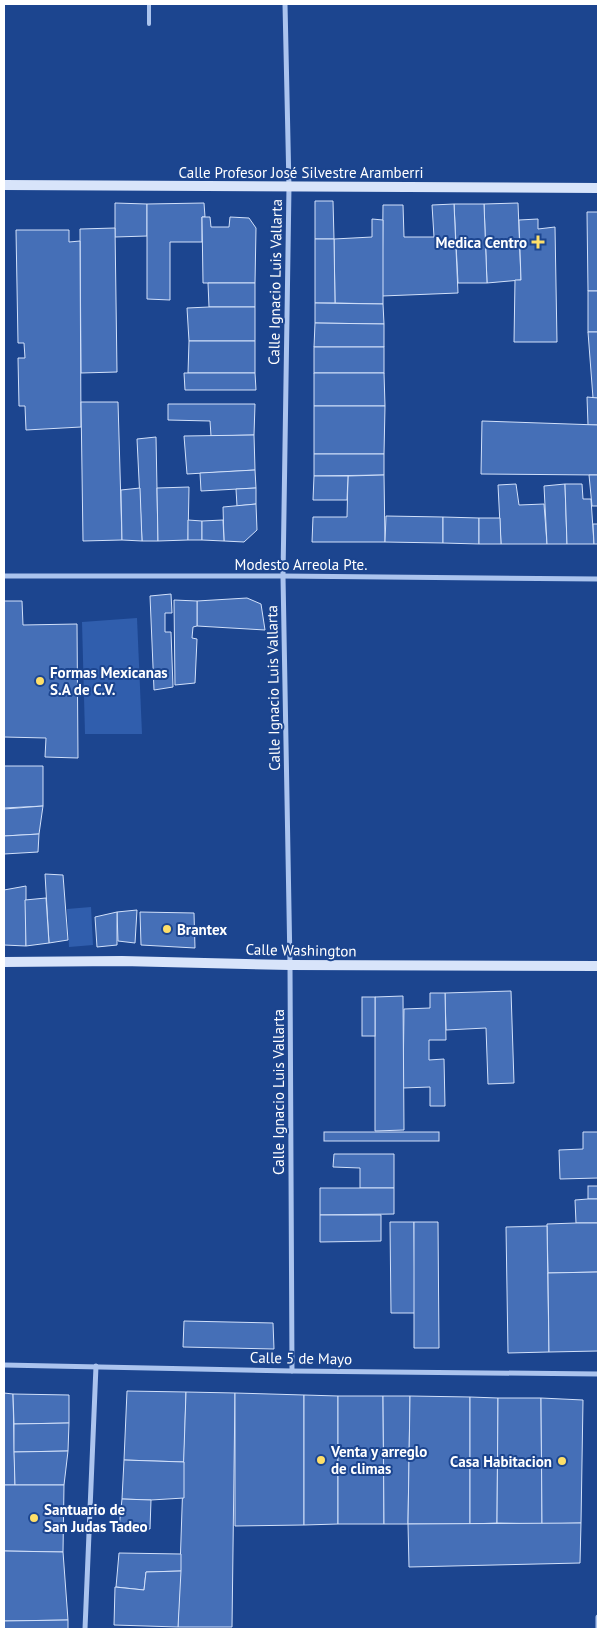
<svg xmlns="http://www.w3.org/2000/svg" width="602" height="1633" viewBox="0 0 602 1633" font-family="'PT Sans',sans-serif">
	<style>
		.green { fill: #305ead }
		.building { fill: #456fb7; stroke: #d1e0fa }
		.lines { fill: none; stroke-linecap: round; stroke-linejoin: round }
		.service { stroke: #abc4ee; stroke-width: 4 }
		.minor { stroke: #abc4ee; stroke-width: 5 }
		.secondary { stroke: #d8e4fa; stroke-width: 10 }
		.poi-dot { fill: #fedf69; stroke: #1c458f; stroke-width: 2 }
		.labels { text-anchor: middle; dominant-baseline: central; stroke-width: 4; stroke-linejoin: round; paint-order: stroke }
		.street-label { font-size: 15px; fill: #fff; stroke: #1c458f }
		.poi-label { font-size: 15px; font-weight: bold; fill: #fff; stroke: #1c458f; text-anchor: start }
	</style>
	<rect width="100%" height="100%" fill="#1c458f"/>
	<g class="green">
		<path d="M137 618 142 734H85L82 622Z"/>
		<path d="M91 907 93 945 69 947 67 909Z"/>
	</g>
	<g class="building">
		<path d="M315 201H333L334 239H315Z"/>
		<path d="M115 203 147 204V236L115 237Z"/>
		<path d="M204 203 205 217H202V242H170V300L147 299V204Z"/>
		<path d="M518 203 521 280 487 283 484 204Z"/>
		<path d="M454 204H484L487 283H458Z"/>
		<path d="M454 204 458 293 382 296 383 205H403L404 237H434L432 205Z"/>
		<path d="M587 212H598V291H588Z"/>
		<path d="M202 217H210L211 227H229L230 217 249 218 256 228 255 283H203Z"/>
		<path d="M372 219 383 220V304L335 303 334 239 372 237Z"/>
		<path d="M538 219V229L555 227 557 342H514L515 280H521L519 220Z"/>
		<path d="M115 228 117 372 81 373 80 229Z"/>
		<path d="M16 230H69V242L80 241 81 427 26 430 25 406H19L18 358H25L24 343H18Z"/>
		<path d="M315 239H334L335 303H315Z"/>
		<path d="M208 283H255V307H209Z"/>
		<rect x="588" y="291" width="10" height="41"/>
		<path d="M315 303 383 304 384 324 315 323Z"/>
		<path d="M209 307H255V341H189L187 308Z"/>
		<path d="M315 323 384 324V347H314Z"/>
		<path d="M588 332H598V398H593Z"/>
		<path d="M189 341H255V373H188Z"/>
		<rect x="314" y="347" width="70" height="26"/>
		<path d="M184 373H255L256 390H185Z"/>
		<path d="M314 373H384L385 406H314Z"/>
		<path d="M587 397 598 398V425H588Z"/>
		<path d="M81 402H118L122 540 83 541Z"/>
		<path d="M168 404H255L254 435 211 436 210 421 168 420Z"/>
		<path d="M314 406H385L384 454H314Z"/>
		<path d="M482 421 598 425V475L481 474Z"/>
		<path d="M254 435 255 470 187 474 184 436Z"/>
		<path d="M156 437 158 541H142L137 439Z"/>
		<path d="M314 454H384V475L314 476Z"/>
		<path d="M255 470 256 488 201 491 200 473Z"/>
		<path d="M384 475 385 542H312L313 517H347L348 476Z"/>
		<path d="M589 475H598V506H592Z"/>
		<path d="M314 476H348L347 500H313Z"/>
		<path d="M516 484 519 505 544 504 547 544H501L498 485Z"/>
		<path d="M565 484 567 544H547L544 486Z"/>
		<path d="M565 484H582L583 499H591L594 544H567Z"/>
		<path d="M189 487 188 540 158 541 157 488Z"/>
		<path d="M140 488 142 541 122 540 121 490Z"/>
		<path d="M256 488V504L237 506 236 489Z"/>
		<path d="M256 504 257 530 244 542 224 541 223 507Z"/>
		<path d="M386 516 443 517V543L385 542Z"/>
		<path d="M443 517 479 518V544L443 543Z"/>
		<path d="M479 518H500L501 544H479Z"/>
		<path d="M188 520 202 521V540H188Z"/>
		<path d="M223 520 224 541 202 540V521Z"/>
		<path d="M593 524H598V544H594Z"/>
		<path d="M171 594 172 613H165V632H171L173 687 154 690 150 596Z"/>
		<path d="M247 598 261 604 265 630 197 626V601Z"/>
		<path d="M174 600 197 601V626L193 627 192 638 197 639 195 683 175 685Z"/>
		<path d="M4 601H22L23 625 77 624 78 758 45 757 46 738 4 737Z"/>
		<path d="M4 766H43V806L4 808Z"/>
		<path d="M43 806 39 834 4 836V809Z"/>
		<path d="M39 834 38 852 4 854V836Z"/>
		<path d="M45 874 63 875 68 940 49 943Z"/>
		<path d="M26 886V946L4 945V890Z"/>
		<path d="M46 898 49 943 26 946 25 900Z"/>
		<path d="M137 910 135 943 118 941 117 912Z"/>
		<path d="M117 912V945L97 947 95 917Z"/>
		<path d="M140 912 194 913 195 948 141 945Z"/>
		<path d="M511 991 514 1083 488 1084 486 1028 446 1030 445 993Z"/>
		<path d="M430 993H445L446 1040H429V1060L444 1059 445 1106H430V1087L403 1088 404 1009 430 1008Z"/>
		<path d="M403 996 404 1130 375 1131V997Z"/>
		<rect x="362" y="997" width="13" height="39"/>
		<rect x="324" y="1132" width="115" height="9"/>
		<path d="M583 1132H598V1178L560 1179 559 1150 583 1149Z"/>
		<path d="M334 1154H394V1188H360V1168L333 1167Z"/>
		<rect x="588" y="1186" width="10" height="13"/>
		<path d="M320 1188H394V1214L320 1215Z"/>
		<path d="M588 1199H598V1223H576L575 1200Z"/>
		<path d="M320 1215H381V1241L320 1242Z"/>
		<path d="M390 1222H414L415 1313H391Z"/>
		<path d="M414 1222H438L439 1348H414Z"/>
		<path d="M576 1223H598V1272L548 1273 547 1224Z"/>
		<path d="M547 1226 549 1352 508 1353 506 1227Z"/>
		<path d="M598 1272V1351L549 1352 548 1273Z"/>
		<path d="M184 1321 273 1323 274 1349 183 1347Z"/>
		<path d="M127 1391 186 1392 184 1462 124 1460Z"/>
		<path d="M186 1392 235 1393 232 1627H178Z"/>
		<path d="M4 1393 13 1394 15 1485H4Z"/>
		<path d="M235 1393 304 1395V1525L235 1526Z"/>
		<path d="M13 1394 69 1395V1423L14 1424Z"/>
		<path d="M304 1395 338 1396V1524L304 1525Z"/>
		<path d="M338 1396H383L384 1524H338Z"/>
		<path d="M383 1396H410L408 1524H384Z"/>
		<path d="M410 1396 470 1397V1524H408Z"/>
		<path d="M470 1397 498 1398 497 1523 470 1524Z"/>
		<path d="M498 1398H541L542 1524 497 1523Z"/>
		<path d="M541 1398 583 1400 581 1523 542 1524Z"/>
		<path d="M69 1423 68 1451 14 1452V1424Z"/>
		<path d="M68 1451 64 1485H15L14 1452Z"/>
		<path d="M124 1460 184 1462V1498L151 1500 122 1499Z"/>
		<path d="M4 1485H64L63 1552 4 1551Z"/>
		<path d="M122 1499 151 1500 150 1529 119 1528Z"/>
		<path d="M581 1523 580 1563 409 1567 408 1524Z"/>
		<path d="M4 1551 63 1552 68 1620 4 1621Z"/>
		<path d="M119 1553 181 1554V1571L146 1572 144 1590 116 1587Z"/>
		<path d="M181 1571 178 1627 114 1625 115 1587 144 1590 146 1572Z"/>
		<path d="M68 1620V1629H4V1621Z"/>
	</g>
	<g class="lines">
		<path class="service" d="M149 4V24"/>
		<g class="minor">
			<path d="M285 4 289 187 283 576 290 965 292 1371"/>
			<path d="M4 576H283L598 579"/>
			<path d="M4 1365 292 1371 598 1374"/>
			<path d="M85 1629 96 1366"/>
			<path d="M598 1629V1617"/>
		</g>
		<g class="secondary">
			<path d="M4 185 598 188"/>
			<path d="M4 962 122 961 290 965 598 966"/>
		</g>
	</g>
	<g class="poi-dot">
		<path d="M535.5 234.5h5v5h5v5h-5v5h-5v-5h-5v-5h5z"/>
		<circle cx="40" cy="681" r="5"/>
		<circle cx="167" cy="929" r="5"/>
		<circle cx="321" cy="1460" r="5"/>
		<circle cx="562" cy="1461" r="5"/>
		<circle cx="34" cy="1518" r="5"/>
	</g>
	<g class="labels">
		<g class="street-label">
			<text x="301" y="172">Calle Profesor José Silvestre Aramberri</text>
			<text transform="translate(275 282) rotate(-89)">Calle Ignacio Luis Vallarta</text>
			<text x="301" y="564">Modesto Arreola Pte.</text>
			<text transform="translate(273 688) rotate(-91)">Calle Ignacio Luis Vallarta</text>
			<text transform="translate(301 950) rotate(1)">Calle Washington</text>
			<text transform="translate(278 1092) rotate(-90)">Calle Ignacio Luis Vallarta</text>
			<text transform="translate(301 1358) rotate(1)">Calle 5 de Mayo</text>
		</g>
		<g class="poi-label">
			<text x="527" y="242" text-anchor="end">Medica Centro</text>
			<text x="50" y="672">Formas Mexicanas<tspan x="50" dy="17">S.A de C.V.</tspan></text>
			<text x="177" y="929">Brantex</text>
			<text x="331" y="1451">Venta y arreglo<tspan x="331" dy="17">de climas</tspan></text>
			<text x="552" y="1461" text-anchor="end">Casa Habitacion</text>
			<text x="44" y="1509">Santuario de<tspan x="44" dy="17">San Judas Tadeo</tspan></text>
		</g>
	</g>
	<rect width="602" height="1633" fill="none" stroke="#ffffff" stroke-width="10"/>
</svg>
